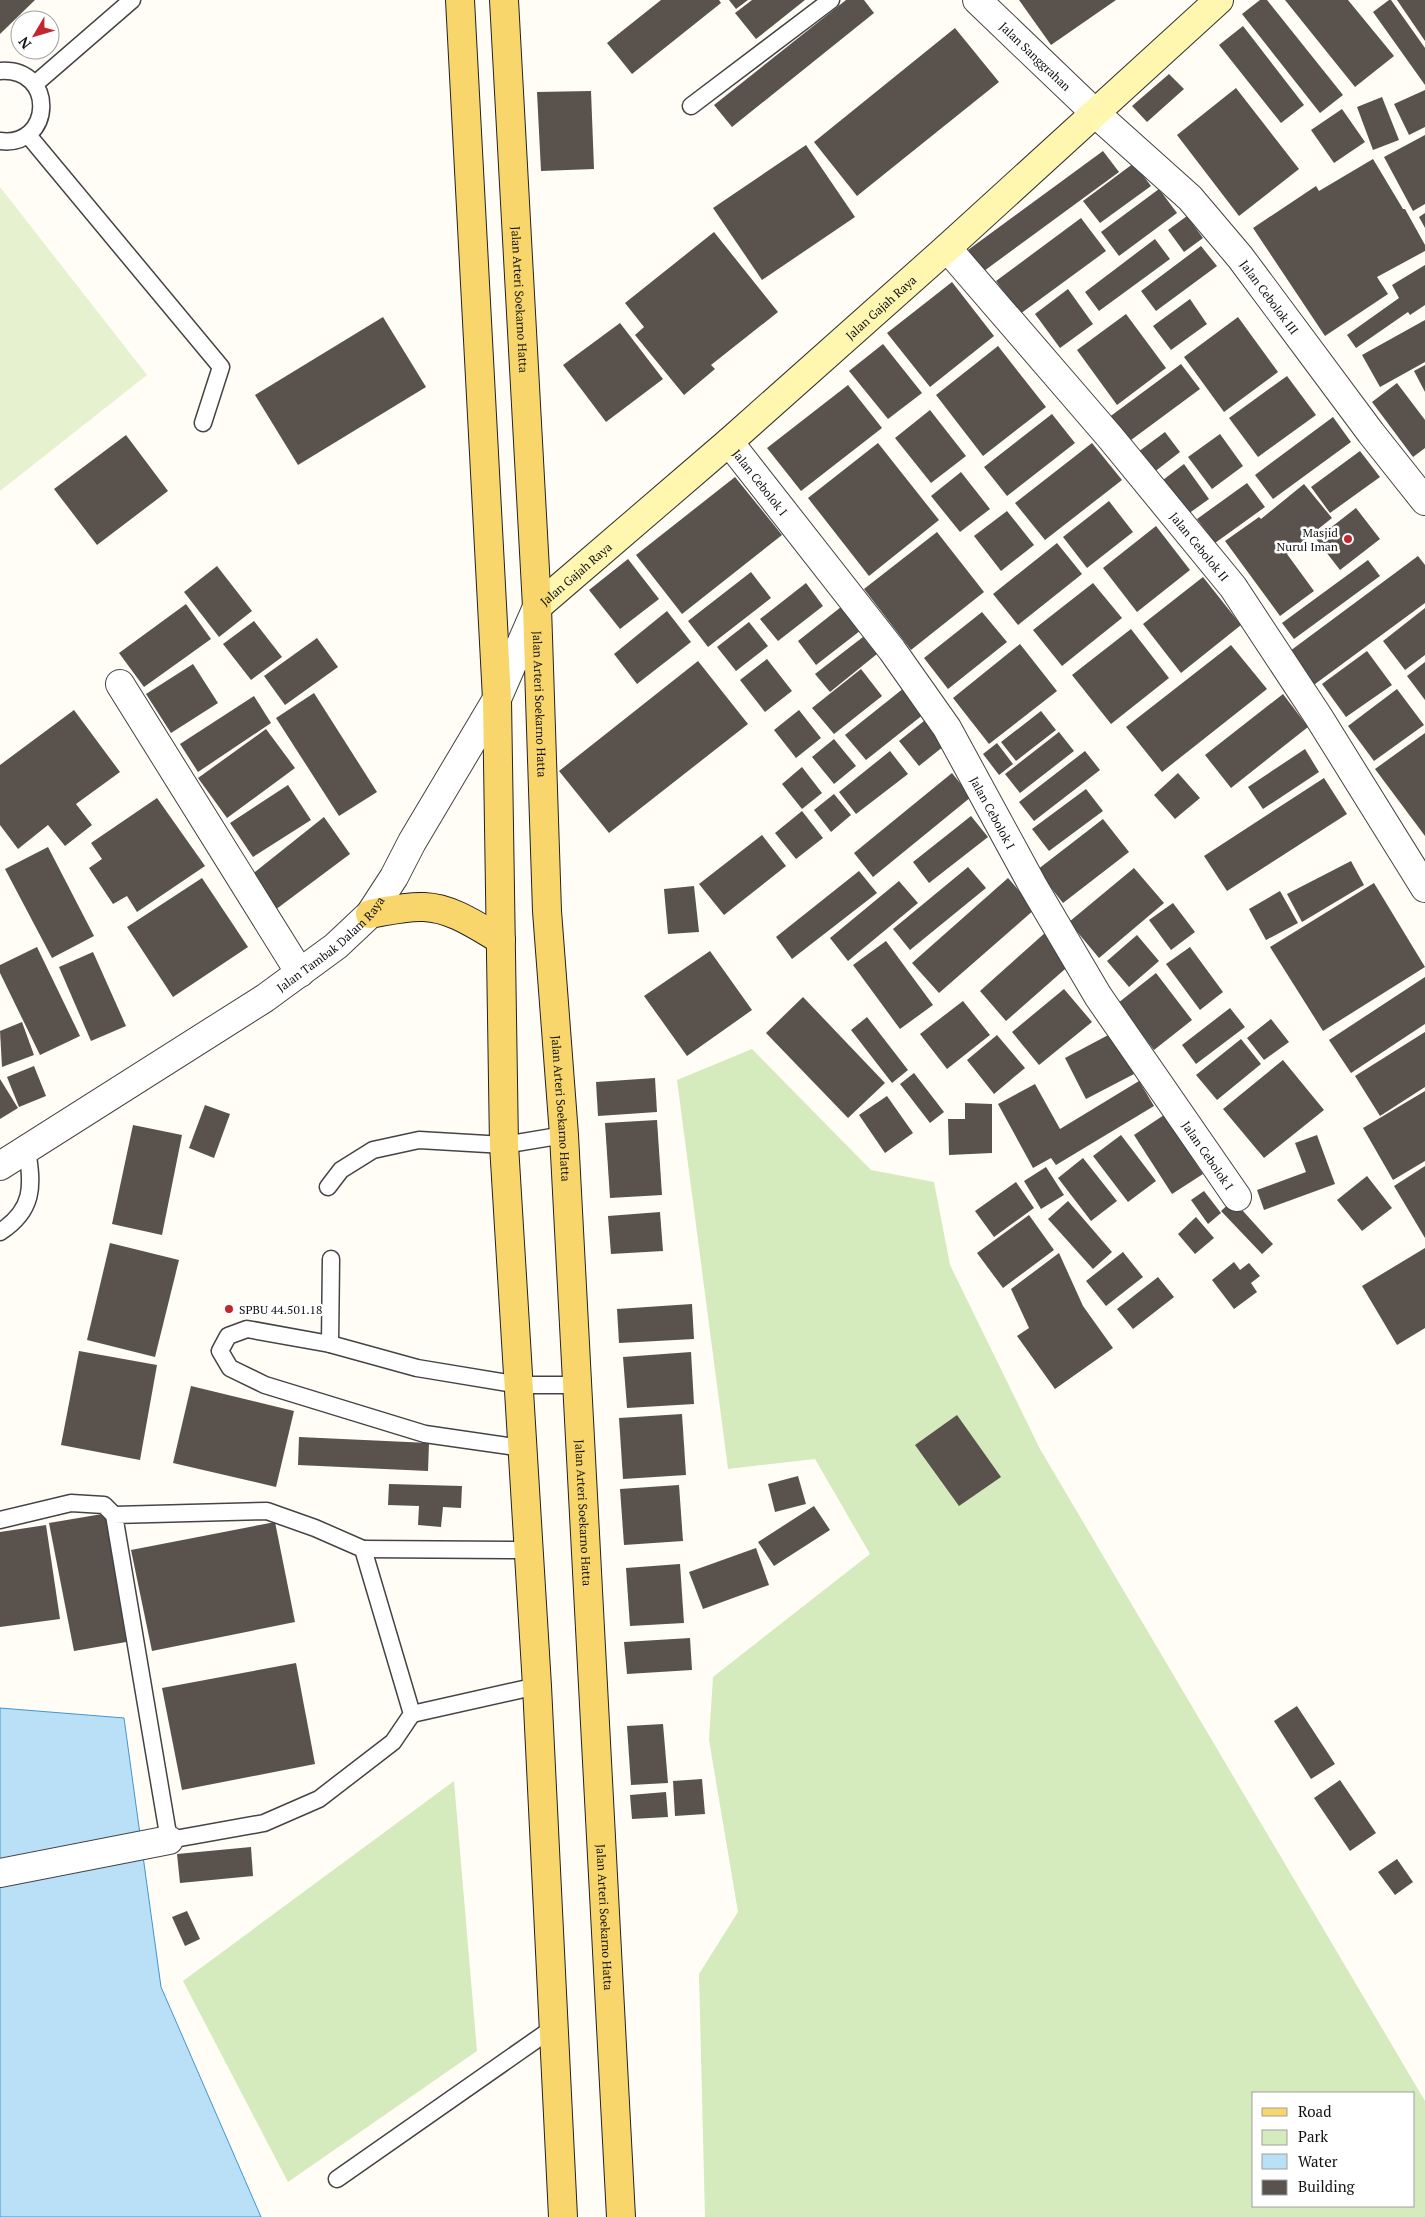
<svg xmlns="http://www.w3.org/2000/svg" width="1425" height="2217" viewBox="0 0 1425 2217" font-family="'PT Serif',serif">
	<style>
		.green { fill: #d5ebbd; fill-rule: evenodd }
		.pitch { fill: #e6f2cf }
		.water { fill: #b9e0f7; stroke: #3f96cf }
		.building { fill: #5a524d }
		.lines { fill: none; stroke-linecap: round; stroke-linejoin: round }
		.service-casing { stroke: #444; stroke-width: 19 }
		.minor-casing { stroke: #444; stroke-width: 30 }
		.tertiary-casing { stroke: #444; stroke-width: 30 }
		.secondary-casing { stroke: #333; stroke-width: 30 }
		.primary-casing { stroke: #222; stroke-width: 30 }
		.service { stroke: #fff; stroke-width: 16 }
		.minor { stroke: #fff; stroke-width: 28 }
		.tertiary { stroke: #fff; stroke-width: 28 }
		.secondary { stroke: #fff6b0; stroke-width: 28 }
		.primary { stroke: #f9d66b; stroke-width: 28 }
		.poi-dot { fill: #c4262e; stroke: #fff; stroke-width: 2 }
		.labels { text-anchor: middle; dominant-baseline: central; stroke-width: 5; stroke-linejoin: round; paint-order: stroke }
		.street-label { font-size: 12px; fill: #111; stroke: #fff }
		.poi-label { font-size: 12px; fill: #111; stroke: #fff; text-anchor: end }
	</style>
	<rect width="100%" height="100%" fill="#fffdf5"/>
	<g class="green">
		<path d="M752 1049 871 1170 934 1182 950 1265 1040 1449 1425 2101V2217H705L699 1974 738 1912 709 1740 713 1677 870 1554 815 1459 728 1469 677 1080ZM1254 2093H1414V2206H1254Z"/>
		<path d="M454 1781 477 2051 288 2182 183 1981Z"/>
	</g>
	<path class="pitch" d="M0 187 147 375 0 491Z"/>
	<path class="water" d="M0 1708 124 1718 161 1987 261 2217H0Z"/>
	<g class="building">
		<path d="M0 0H35L0 34Z"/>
		<path d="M661 0H719L721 3 632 74 607 43Z"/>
		<path d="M729 0H748L736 9Z"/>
		<path d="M752 0H805L756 39 735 13Z"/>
		<path d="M846 0H864L874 13 732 127 714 105Z"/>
		<path d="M1019 0H1116L1051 45Z"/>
		<path d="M1260 0H1267L1343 95 1320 113 1242 14Z"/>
		<path d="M1285 0H1348L1394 56 1355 87Z"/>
		<path d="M1389 0H1391L1425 48V85L1373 12Z"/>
		<path d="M1397 0H1425V41Z"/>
		<path d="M1243 26 1304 105 1281 123 1219 45Z"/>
		<path d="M955 28 999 82 857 196 814 142Z"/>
		<path d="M1169 74 1184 89 1147 122 1132 106Z"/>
		<path d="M1236 88 1299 169 1239 216 1177 135Z"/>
		<path d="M1425 90V127L1409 135 1394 104Z"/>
		<path d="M591 91 594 169 541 171 537 92Z"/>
		<path d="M1382 97 1399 140 1373 150 1357 107Z"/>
		<path d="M1342 109 1365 142 1334 163 1311 130Z"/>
		<path d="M1425 135V204L1413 211 1384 157Z"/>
		<path d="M806 145 855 217 762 280 713 208Z"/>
		<path d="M1103 151 1119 172 984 271 968 250Z"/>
		<path d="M1373 159 1403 209H1405L1425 245V251L1377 277 1388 294 1325 336 1253 228 1316 186 1319 191Z"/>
		<path d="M1134 163 1151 186 1100 223 1083 201Z"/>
		<path d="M1159 189 1177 213 1119 256 1101 232Z"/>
		<path d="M1425 213V228L1419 217Z"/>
		<path d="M1187 216 1203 238 1184 252 1168 230Z"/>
		<path d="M1081 218 1106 251 1020 314 996 281Z"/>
		<path d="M714 232 778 312 711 365 715 369 684 395 635 335 644 327 625 303Z"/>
		<path d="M1155 239 1170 259 1099 311 1085 292Z"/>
		<path d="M1201 246 1217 266 1156 311 1141 291Z"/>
		<path d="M1425 265V305L1410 315 1408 312 1356 348 1347 335 1399 298 1392 285Z"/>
		<path d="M952 282 994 336 930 387 887 333Z"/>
		<path d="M1068 289 1093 324 1060 348 1035 314Z"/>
		<path d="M1190 299 1207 324 1171 350 1153 326Z"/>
		<path d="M1126 314 1166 368 1117 405 1077 350Z"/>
		<path d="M383 317 426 387 298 465 255 395Z"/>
		<path d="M1238 317 1278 372 1224 412 1184 357Z"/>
		<path d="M1425 320V362L1380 387 1362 355Z"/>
		<path d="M620 323 663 379 606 422 563 365Z"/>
		<path d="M883 344 922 393 888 419 849 371Z"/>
		<path d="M998 346 1046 407 983 456 936 395Z"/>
		<path d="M1181 364 1200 389 1127 443 1108 418Z"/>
		<path d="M1425 365V392L1414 371Z"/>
		<path d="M1287 376 1316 415 1258 457 1229 418Z"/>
		<path d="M1397 383 1425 420V448L1413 457 1372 402Z"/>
		<path d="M848 385 882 428 801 491 767 448Z"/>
		<path d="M930 410 966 456 931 483 895 438Z"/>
		<path d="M1052 414 1075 443 1007 496 984 467Z"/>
		<path d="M1333 417 1351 442 1273 499 1255 475Z"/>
		<path d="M1165 432 1180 452 1153 473 1138 452Z"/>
		<path d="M1220 434 1243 466 1212 489 1188 457Z"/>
		<path d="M126 435 168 491 97 545 54 489Z"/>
		<path d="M878 443 939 520 869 576 808 498Z"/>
		<path d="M1092 443 1122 480 1045 540 1015 503Z"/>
		<path d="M1360 451 1380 477 1330 513 1311 487Z"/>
		<path d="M1184 464 1209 499 1188 514 1163 480Z"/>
		<path d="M961 472 990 509 960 532 931 496Z"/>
		<path d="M735 477 782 535 682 614 636 555Z"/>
		<path d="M1247 483 1265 507 1215 543 1197 519Z"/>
		<path d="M1304 484 1332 518 1287 554 1314 591 1280 616 1225 541 1259 517 1261 519Z"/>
		<path d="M1109 501 1133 532 1087 568 1063 537Z"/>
		<path d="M1356 508 1380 539 1340 570 1316 539Z"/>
		<path d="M1007 511 1034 545 1001 571 974 536Z"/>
		<path d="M1156 526 1190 570 1137 612 1103 568Z"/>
		<path d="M937 532 984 592 911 650 864 589Z"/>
		<path d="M1057 543 1082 574 1018 625 993 594Z"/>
		<path d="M1418 556 1425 565V603L1311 687 1286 654Z"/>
		<path d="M628 559 659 599 620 629 589 590Z"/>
		<path d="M1368 560 1380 576 1294 639 1282 623Z"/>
		<path d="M217 566 252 611 219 637 184 592Z"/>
		<path d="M751 572 771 598 708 647 688 621Z"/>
		<path d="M1203 577 1241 625 1181 673 1143 624Z"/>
		<path d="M806 583 823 606 778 641 760 619Z"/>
		<path d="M1093 583 1122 618 1062 666 1033 630Z"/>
		<path d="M846 603 865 627 816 665 798 641Z"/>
		<path d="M186 604 211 639 144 687 119 653Z"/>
		<path d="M1425 608V655L1405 670 1383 641Z"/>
		<path d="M667 611 691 642 637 684 614 654Z"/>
		<path d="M982 612 1007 642 948 689 924 658Z"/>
		<path d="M254 621 282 657 251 680 223 644Z"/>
		<path d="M749 622 768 646 736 671 717 647Z"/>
		<path d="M1131 629 1169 678 1111 724 1072 675Z"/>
		<path d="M863 637 877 654 830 692 815 674Z"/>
		<path d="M317 638 338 667 285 705 264 676Z"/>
		<path d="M1020 644 1057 691 989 744 953 698Z"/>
		<path d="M1231 645 1267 689 1162 772 1126 727Z"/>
		<path d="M1367 651 1392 685 1346 717 1322 684Z"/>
		<path d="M767 659 792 691 765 712 740 680Z"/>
		<path d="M698 661 748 724 609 833 559 771Z"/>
		<path d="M1425 662V700L1407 676Z"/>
		<path d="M193 664 218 703 171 733 146 694Z"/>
		<path d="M861 669 882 696 834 734 812 708Z"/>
		<path d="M909 684 929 710 866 760 845 735Z"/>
		<path d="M1397 689 1424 725 1374 761 1348 726Z"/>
		<path d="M314 693 377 792 339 816 276 718Z"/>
		<path d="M1283 694 1308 727 1231 788 1205 755Z"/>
		<path d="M254 696 271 723 198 772 180 744Z"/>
		<path d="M74 710 120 772 76 804 92 825 65 846 48 825 18 849 0 825V765Z"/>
		<path d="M799 710 821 738 796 758 774 730Z"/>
		<path d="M1041 711 1056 730 1016 761 1001 742Z"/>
		<path d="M929 717 949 742 919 766 899 741Z"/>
		<path d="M266 729 295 768 227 818 198 778Z"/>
		<path d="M1059 732 1074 751 1020 793 1005 774Z"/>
		<path d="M1425 733V836L1375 769Z"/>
		<path d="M834 739 856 766 834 784 812 757Z"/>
		<path d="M997 743 1013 764 999 775 983 754Z"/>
		<path d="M1305 749 1319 772 1263 809 1248 787Z"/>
		<path d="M890 751 908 774 856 814 839 792Z"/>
		<path d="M1085 751 1100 770 1034 821 1019 802Z"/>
		<path d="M802 767 822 793 802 809 782 784Z"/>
		<path d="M952 773 971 797 873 877 854 853Z"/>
		<path d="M1178 773 1200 798 1175 819 1154 795Z"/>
		<path d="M1324 778 1347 814 1227 891 1204 856Z"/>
		<path d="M288 785 311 820 253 857 230 823Z"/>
		<path d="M1086 789 1103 811 1049 851 1032 829Z"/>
		<path d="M834 794 851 815 831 832 814 810Z"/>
		<path d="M157 798 205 866 137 912 127 896 113 904 89 868 102 859 91 843Z"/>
		<path d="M802 811 823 838 796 859 775 833Z"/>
		<path d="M971 816 988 837 929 883 913 862Z"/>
		<path d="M324 817 350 854 267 916 246 879Z"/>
		<path d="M1103 819 1129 852 1063 903 1037 870Z"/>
		<path d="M762 835 786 866 724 915 699 884Z"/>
		<path d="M48 847 94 936 52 958 5 869Z"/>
		<path d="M1351 861 1364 885 1302 922 1287 894Z"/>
		<path d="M968 867 986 888 910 950 893 929Z"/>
		<path d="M1134 868 1164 903 1099 958 1069 922Z"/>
		<path d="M859 871 877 893 792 959 776 937Z"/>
		<path d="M202 878 248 947 173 997 127 927Z"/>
		<path d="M1008 878 1035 909 939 993 912 963Z"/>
		<path d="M899 881 918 903 848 961 830 938Z"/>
		<path d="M1374 883 1425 967 1323 1031 1270 947Z"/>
		<path d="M694 886 699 932 668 934 664 889Z"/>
		<path d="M1280 891 1298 923 1266 940 1249 909Z"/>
		<path d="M1173 903 1195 932 1171 950 1149 920Z"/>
		<path d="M1046 932 1073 962 1006 1021 980 991Z"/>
		<path d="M1137 935 1159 961 1129 987 1107 961Z"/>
		<path d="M886 941 933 1005 900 1029 853 965Z"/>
		<path d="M37 947 80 1036 40 1055 0 973V965Z"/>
		<path d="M1190 947 1223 992 1200 1010 1166 964Z"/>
		<path d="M710 951 752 1010 687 1056 644 996Z"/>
		<path d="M93 952 126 1026 91 1041 59 967Z"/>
		<path d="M1156 973 1192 1020 1154 1050 1118 1003Z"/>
		<path d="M1425 977V1024L1351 1073 1329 1040Z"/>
		<path d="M1064 989 1092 1022 1039 1065 1012 1032Z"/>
		<path d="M803 997 885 1083 848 1118 766 1033Z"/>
		<path d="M963 1001 990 1035 947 1069 920 1034Z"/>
		<path d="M1230 1008 1245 1027 1196 1064 1182 1045Z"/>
		<path d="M867 1017 908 1070 892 1083 851 1030Z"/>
		<path d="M1271 1019 1289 1042 1264 1060 1247 1038Z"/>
		<path d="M22 1022 34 1055 2 1067 0 1031Z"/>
		<path d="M1425 1032V1087L1380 1116 1355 1076Z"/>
		<path d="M1112 1033 1134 1074 1086 1099 1065 1058Z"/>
		<path d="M997 1035 1025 1068 994 1094 967 1060Z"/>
		<path d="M1241 1039 1261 1064 1217 1100 1196 1075Z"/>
		<path d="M1283 1060 1324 1110 1264 1158 1223 1109Z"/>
		<path d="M34 1066 46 1096 19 1107 7 1077Z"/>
		<path d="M914 1073 944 1112 930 1123 900 1084Z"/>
		<path d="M655 1078 657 1112 598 1116 596 1082Z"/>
		<path d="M0 1079 18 1108 0 1119Z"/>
		<path d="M1139 1081 1154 1106 1056 1165 1051 1158 1033 1168 998 1104 1035 1084 1060 1129Z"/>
		<path d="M1425 1091V1161L1393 1180 1363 1128Z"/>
		<path d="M887 1096 913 1133 885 1153 859 1115Z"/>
		<path d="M965 1103 992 1104V1153L949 1155 948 1119H965Z"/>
		<path d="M205 1105 230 1114 214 1158 189 1148Z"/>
		<path d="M1164 1115 1203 1174 1172 1194 1134 1135Z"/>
		<path d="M657 1120 662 1195 610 1198 605 1123Z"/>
		<path d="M133 1125 182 1135 162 1235 112 1224Z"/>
		<path d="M1121 1135 1156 1181 1128 1202 1093 1156Z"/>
		<path d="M1317 1135 1335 1184 1264 1210 1257 1190 1306 1172 1295 1143Z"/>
		<path d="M1083 1158 1117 1201 1091 1221 1058 1178Z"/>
		<path d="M1425 1166V1238L1394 1186Z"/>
		<path d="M1046 1167 1064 1195 1041 1209 1024 1181Z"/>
		<path d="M1367 1176 1392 1208 1362 1231 1337 1200Z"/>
		<path d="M1016 1182 1034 1208 994 1237 975 1211Z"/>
		<path d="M1204 1191 1221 1213 1208 1224 1191 1200Z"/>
		<path d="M1233 1200 1273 1244 1262 1254 1221 1211Z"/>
		<path d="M1068 1201 1112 1252 1093 1269 1048 1219Z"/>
		<path d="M660 1212 663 1251 611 1254 608 1216Z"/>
		<path d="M1029 1215 1054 1250 1003 1288 977 1253Z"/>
		<path d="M1196 1217 1214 1238 1195 1254 1178 1234Z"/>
		<path d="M110 1243 179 1260 155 1357 87 1340Z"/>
		<path d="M1425 1248V1328L1397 1345 1362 1286Z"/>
		<path d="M1123 1252 1143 1277 1106 1306 1086 1281Z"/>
		<path d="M1059 1253 1083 1306 1113 1348 1055 1389 1017 1336 1029 1328 1011 1289Z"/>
		<path d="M1234 1262 1240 1270 1249 1263 1260 1276 1251 1283 1257 1292 1234 1309 1212 1280Z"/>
		<path d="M1158 1277 1174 1297 1133 1329 1117 1309Z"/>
		<path d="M692 1304 694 1339 619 1343 617 1309Z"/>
		<path d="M79 1351 157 1365 140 1460 61 1445Z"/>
		<path d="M691 1352 694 1404 627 1408 623 1357Z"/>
		<path d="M191 1386 294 1411 276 1487 173 1463Z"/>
		<path d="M682 1414 686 1475 623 1479 619 1418Z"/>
		<path d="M957 1415 1001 1477 959 1506 915 1445Z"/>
		<path d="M299 1437 429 1443 428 1471 298 1465Z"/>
		<path d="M798 1476 806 1504 775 1512 768 1484Z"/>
		<path d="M389 1484 462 1486 461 1508 443 1507 441 1527 418 1525 419 1506 388 1505Z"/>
		<path d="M679 1485 683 1541 624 1545 620 1489Z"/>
		<path d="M814 1506 830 1530 774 1566 758 1542Z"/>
		<path d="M108 1513 132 1641 74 1651 49 1523Z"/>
		<path d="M275 1522 295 1622 152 1651 131 1550Z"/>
		<path d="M46 1525 60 1619 0 1627V1532Z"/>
		<path d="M756 1548 769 1585 703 1609 689 1572Z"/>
		<path d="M680 1564 684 1623 630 1626 626 1568Z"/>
		<path d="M690 1638 692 1670 627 1674 624 1642Z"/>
		<path d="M296 1663 315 1764 182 1790 162 1688Z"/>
		<path d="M1297 1706 1335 1764 1311 1779 1274 1721Z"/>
		<path d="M663 1724 668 1783 631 1785 627 1726Z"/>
		<path d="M702 1779 705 1814 675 1816 673 1781Z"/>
		<path d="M1340 1780 1376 1833 1350 1851 1314 1798Z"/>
		<path d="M666 1792 668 1817 632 1819 630 1795Z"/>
		<path d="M251 1847 253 1876 180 1883 177 1854Z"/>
		<path d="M1397 1859 1413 1882 1395 1895 1378 1872Z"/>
		<path d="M187 1911 200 1939 185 1946 172 1917Z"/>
	</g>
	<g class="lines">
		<defs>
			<g id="service">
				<path d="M0 71C57 67 53 148 0 141"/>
				<path d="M35 84 132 0"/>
				<path d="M691 106 831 0"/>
				<path d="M28 135 221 367 203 423"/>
				<path d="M328 1187 341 1170 373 1150 419 1140 504 1145 564 1135"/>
				<path d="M0 1232C34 1210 33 1186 27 1150"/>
				<path d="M331 1259 330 1344 417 1368 520 1385H577"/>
				<path d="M330 1344 247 1329 228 1336 220 1351 230 1368 265 1385 425 1434 522 1448"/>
				<path d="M0 1520 71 1503 104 1505 114 1515 169 1840 264 1823 319 1799 393 1742 412 1714 363 1549 315 1528 267 1511 114 1515"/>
				<path d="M363 1549 528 1550"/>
				<path d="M412 1714 537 1686"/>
				<path d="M337 2179 553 2028"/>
			</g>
			<g id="minor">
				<path id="s1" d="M977 0 1094 112 1190 198 1240 257 1371 433 1425 501"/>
				<path id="s2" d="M947 248 1110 437 1233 587 1318 716 1425 888"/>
				<path id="s3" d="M729 442 892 650 947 728 1032 884 1098 996 1237 1197"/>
				<path d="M120 684 300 973"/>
				<path d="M0 1873 169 1840"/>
			</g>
			<g id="tertiary">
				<path id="s4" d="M0 1166 265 998 336 946 370 914 394 877 412 842 497 699 537 607"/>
			</g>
			<g id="secondary">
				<path id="s5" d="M537 607 729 442 947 248 1219 0"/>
			</g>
			<g id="primary">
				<path d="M460 0 497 699 504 1145 537 1686 563 2217"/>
				<path id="s6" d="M504 0 537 607 547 911 564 1135 621 2217"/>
				<path d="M370 914C387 911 406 906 424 907 452 908 477 926 501 940"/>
			</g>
		</defs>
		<use href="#service" class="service-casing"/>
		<use href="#minor" class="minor-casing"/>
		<use href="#tertiary" class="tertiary-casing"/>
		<use href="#secondary" class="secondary-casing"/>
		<use href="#primary" class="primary-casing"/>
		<use href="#service" class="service"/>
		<use href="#minor" class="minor"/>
		<use href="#tertiary" class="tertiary"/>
		<use href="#secondary" class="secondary"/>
		<use href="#primary" class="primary"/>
	</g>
	<g class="poi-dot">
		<circle cx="1348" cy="539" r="5"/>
		<circle cx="229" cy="1309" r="5"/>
	</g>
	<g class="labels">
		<g class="street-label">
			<text stroke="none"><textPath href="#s1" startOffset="81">Jalan Sanggrahan</textPath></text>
			<text stroke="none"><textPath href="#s1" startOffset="418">Jalan Cebolok III</textPath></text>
			<text stroke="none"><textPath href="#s6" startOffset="300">Jalan Arteri Soekarno Hatta</textPath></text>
			<text stroke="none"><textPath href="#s5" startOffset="456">Jalan Gajah Raya</textPath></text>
			<text stroke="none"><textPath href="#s3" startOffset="51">Jalan Cebolok I</textPath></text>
			<text stroke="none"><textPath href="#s2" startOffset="391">Jalan Cebolok II</textPath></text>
			<text stroke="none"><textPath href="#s5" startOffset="51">Jalan Gajah Raya</textPath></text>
			<text stroke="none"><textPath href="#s6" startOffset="705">Jalan Arteri Soekarno Hatta</textPath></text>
			<text stroke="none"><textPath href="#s3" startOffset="456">Jalan Cebolok I</textPath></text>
			<text stroke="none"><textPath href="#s4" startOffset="399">Jalan Tambak Dalam Raya</textPath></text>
			<text stroke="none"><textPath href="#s6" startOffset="1110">Jalan Arteri Soekarno Hatta</textPath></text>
			<text stroke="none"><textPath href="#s3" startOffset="861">Jalan Cebolok I</textPath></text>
			<text stroke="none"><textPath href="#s6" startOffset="1515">Jalan Arteri Soekarno Hatta</textPath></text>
			<text stroke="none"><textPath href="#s6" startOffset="1920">Jalan Arteri Soekarno Hatta</textPath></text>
		</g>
		<g class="poi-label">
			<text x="1338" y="532">Masjid<tspan x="1338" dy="14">Nurul Iman</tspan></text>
			<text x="239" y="1309" text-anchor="start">SPBU 44.501.18</text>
		</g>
	</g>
	<rect x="1252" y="2092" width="162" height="115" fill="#ffffff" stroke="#a0a0a0"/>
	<rect x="1262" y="2108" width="25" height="8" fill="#f9d66b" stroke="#a0a0a0"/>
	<text x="1298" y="2117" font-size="15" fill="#111111">Road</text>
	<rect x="1262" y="2130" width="25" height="15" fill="#d5ebbd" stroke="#a0a0a0"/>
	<text x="1298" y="2142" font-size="15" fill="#111111">Park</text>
	<rect x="1262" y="2154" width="25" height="15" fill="#b9e0f7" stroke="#a0a0a0"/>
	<text x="1298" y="2167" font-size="15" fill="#111111">Water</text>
	<rect x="1262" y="2180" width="25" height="15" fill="#5a524d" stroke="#a0a0a0"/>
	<text x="1298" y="2192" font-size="15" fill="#111111">Building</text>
	<g transform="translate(35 35) rotate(232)"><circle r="24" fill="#ffffff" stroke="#a0a0a0"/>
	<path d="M0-4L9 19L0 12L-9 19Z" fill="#c4262e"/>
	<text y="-8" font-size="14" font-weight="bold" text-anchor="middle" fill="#111111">N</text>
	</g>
</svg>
